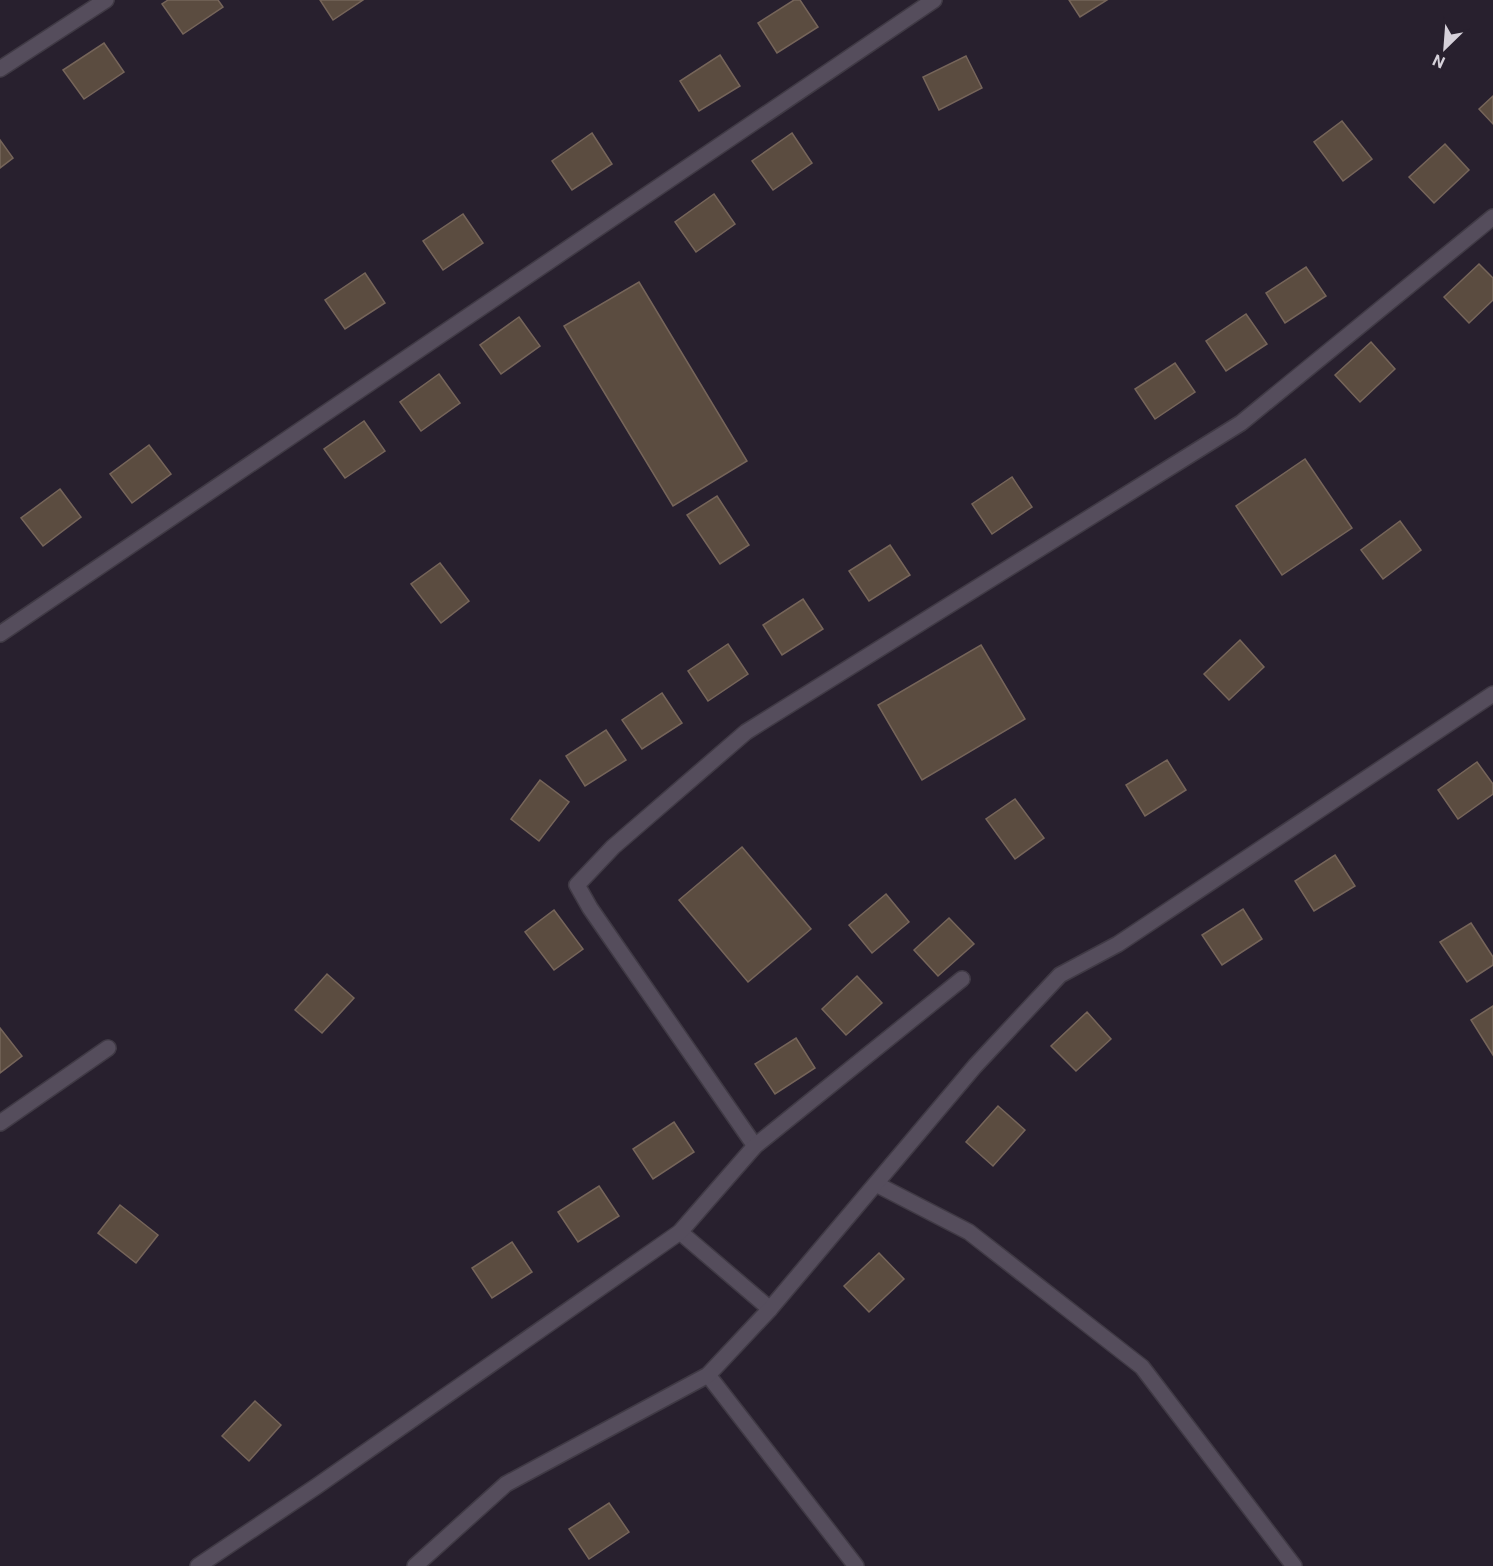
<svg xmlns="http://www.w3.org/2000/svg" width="1493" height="1566" viewBox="0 0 1493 1566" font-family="Roboto,sans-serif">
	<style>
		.building { fill: #5b4c40; stroke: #76655a; stroke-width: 1.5 }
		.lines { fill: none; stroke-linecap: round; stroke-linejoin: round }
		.street-casing { stroke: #403a45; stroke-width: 18 }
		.street { stroke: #554d5c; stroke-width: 15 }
	</style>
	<rect width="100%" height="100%" fill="#28202e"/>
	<g class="building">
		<path d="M168 0H218L223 7 183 34 162 4Z"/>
		<path d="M320 0H363L333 20Z"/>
		<path d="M794 0H800L818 27 777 53 758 23Z"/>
		<path d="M1069 0H1107L1080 17Z"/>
		<path d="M104 43 124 72 84 99 63 70Z"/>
		<path d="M720 55 740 86 699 111 680 81Z"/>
		<path d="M966 56 982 88 939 110 923 77Z"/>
		<path d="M1493 96V124L1479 109Z"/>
		<path d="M1342 121 1372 159 1343 181 1314 142Z"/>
		<path d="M592 133 612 164 572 190 552 161Z"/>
		<path d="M792 133 812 163 773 190 752 161Z"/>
		<path d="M0 140 13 158 0 168Z"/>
		<path d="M1445 144 1469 170 1434 203 1409 177Z"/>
		<path d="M714 194 735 224 696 252 675 222Z"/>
		<path d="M463 214 483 243 443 270 423 241Z"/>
		<path d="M1479 264 1493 278V300L1469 323 1444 297Z"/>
		<path d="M1306 267 1326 296 1285 323 1266 293Z"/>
		<path d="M365 273 385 303 345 329 325 300Z"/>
		<path d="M639 282 747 461 673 506 564 326Z"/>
		<path d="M1246 314 1267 344 1226 371 1206 341Z"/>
		<path d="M519 317 540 346 501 374 480 345Z"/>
		<path d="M1371 342 1395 369 1360 402 1335 375Z"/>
		<path d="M1175 363 1195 392 1155 419 1135 389Z"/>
		<path d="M439 374 460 403 421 431 400 402Z"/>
		<path d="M364 421 385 451 345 478 324 449Z"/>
		<path d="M149 445 171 474 132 503 110 474Z"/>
		<path d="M1305 459 1352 528 1282 575 1236 506Z"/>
		<path d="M1012 477 1032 507 992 534 972 504Z"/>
		<path d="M60 489 81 517 43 546 21 518Z"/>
		<path d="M717 496 749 545 720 564 687 515Z"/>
		<path d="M1400 521 1421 550 1383 579 1361 550Z"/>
		<path d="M890 545 910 575 869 601 849 571Z"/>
		<path d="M440 563 469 601 441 623 411 584Z"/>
		<path d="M803 599 823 629 782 655 763 625Z"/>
		<path d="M1240 640 1264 667 1229 700 1204 674Z"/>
		<path d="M728 644 748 674 708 701 688 671Z"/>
		<path d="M981 645 1025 719 922 780 878 705Z"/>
		<path d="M662 693 682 723 642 749 622 720Z"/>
		<path d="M606 730 626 760 585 786 566 756Z"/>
		<path d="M1167 760 1186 790 1145 816 1126 785Z"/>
		<path d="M1477 762 1493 784V794L1458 819 1438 790Z"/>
		<path d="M540 780 569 802 539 841 511 819Z"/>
		<path d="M1015 799 1044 838 1015 859 986 819Z"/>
		<path d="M742 847 811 929 748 982 679 900Z"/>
		<path d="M1335 855 1355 886 1314 911 1295 881Z"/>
		<path d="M886 894 909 922 872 953 849 925Z"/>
		<path d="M1243 909 1262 939 1222 965 1202 935Z"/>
		<path d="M554 910 583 949 554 970 525 932Z"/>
		<path d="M949 918 974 944 938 976 914 950Z"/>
		<path d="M1471 923 1493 957V965L1467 982 1440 942Z"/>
		<path d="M327 974 354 998 322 1033 295 1010Z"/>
		<path d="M857 976 882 1003 846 1035 822 1009Z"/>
		<path d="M1493 1006V1055L1471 1020Z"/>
		<path d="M1087 1012 1111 1039 1076 1071 1051 1046Z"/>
		<path d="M0 1028 22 1056 0 1073Z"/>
		<path d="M796 1038 815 1068 775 1094 755 1064Z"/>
		<path d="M998 1106 1025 1130 993 1166 966 1142Z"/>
		<path d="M674 1122 694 1152 653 1179 633 1149Z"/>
		<path d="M599 1186 619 1216 578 1242 558 1212Z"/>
		<path d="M120 1205 158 1235 136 1263 98 1233Z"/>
		<path d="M512 1242 532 1272 492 1298 472 1268Z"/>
		<path d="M879 1253 904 1279 869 1312 844 1286Z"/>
		<path d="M255 1401 281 1425 249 1461 222 1436Z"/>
		<path d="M609 1503 629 1532 589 1559 569 1529Z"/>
	</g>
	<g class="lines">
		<defs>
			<g id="street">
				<path d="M0 69 106 0"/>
				<path d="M0 634 934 0"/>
				<path d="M0 1123 108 1048"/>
				<path d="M755 1146 590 908 577 885 613 847 746 732 1241 423 1493 217"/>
				<path d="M876 1184 969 1232 1142 1367 1294 1566"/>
				<path d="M680 1232 770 1309"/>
				<path d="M708 1375 856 1566"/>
				<path d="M198 1566 317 1486 680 1232 755 1146 962 979"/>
				<path d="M415 1566 506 1484 708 1375 770 1309 975 1066 1060 975 1118 944 1493 694"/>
			</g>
		</defs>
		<use href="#street" class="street-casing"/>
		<use href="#street" class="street"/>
	</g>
	<g transform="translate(1445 48) rotate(205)" stroke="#28202e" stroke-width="4.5" paint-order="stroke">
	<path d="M0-4.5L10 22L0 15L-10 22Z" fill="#d6d1da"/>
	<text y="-9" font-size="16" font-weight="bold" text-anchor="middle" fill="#d6d1da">N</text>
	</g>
</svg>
